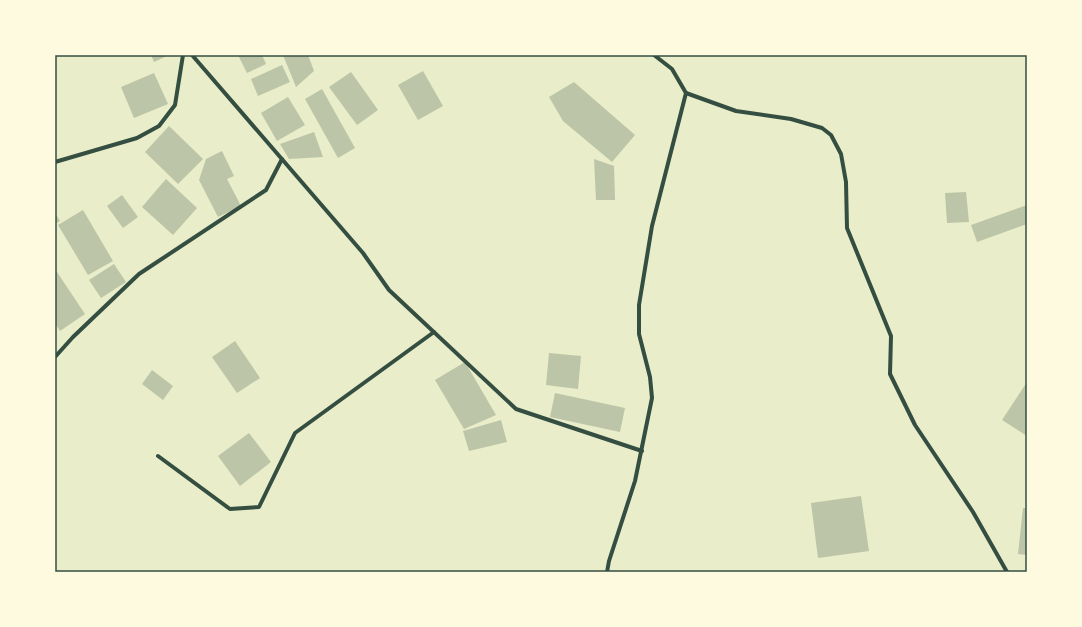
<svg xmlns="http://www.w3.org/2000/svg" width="1082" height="627" viewBox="0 0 1082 627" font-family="Mulish,sans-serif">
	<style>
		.building { fill: #bcc5a7 }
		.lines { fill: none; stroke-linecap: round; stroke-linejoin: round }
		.minor { stroke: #344e41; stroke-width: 4 }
		.neatline { fill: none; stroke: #344e41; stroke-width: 1.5 }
	</style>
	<rect width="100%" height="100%" fill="#e9edc9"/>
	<g class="building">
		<path d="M151 55H169L154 62Z"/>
		<path d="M238 55H262L266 64 247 73Z"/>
		<path d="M283 55H308L314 71 296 87Z"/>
		<path d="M282 65 290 82 258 96 251 79Z"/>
		<path d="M423 71 443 106 418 120 398 85Z"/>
		<path d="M351 72 378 110 357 125 329 87Z"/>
		<path d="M154 73 168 104 134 118 121 87Z"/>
		<path d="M574 82 635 135 612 162 563 121 549 97Z"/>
		<path d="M322 89 355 148 338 158 305 99Z"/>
		<path d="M288 97 305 125 277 141 261 113Z"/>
		<path d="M169 126 203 159 178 184 145 152Z"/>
		<path d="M314 132 323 157 289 159 280 144Z"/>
		<path d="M222 151 234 176 227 179 241 206 218 217 199 180 206 159Z"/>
		<path d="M594 159 614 166 615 200H596Z"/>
		<path d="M166 179 197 208 173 235 142 207Z"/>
		<path d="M966 192 969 222 947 223 945 193Z"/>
		<path d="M122 195 138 217 123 228 107 206Z"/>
		<path d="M1027 205V224L977 242 971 225Z"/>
		<path d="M83 210 113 261 88 275 58 225Z"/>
		<path d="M55 213 60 221 55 224Z"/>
		<path d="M114 264 126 282 101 298 89 280Z"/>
		<path d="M55 269 85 314 60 331 55 323Z"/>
		<path d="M235 341 260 378 237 393 212 357Z"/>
		<path d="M549 353 581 356 578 389 546 385Z"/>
		<path d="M465 362 496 415 464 429 435 380Z"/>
		<path d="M152 370 173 386 163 400 142 384Z"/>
		<path d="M1027 382V436L1002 420Z"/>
		<path d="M555 393 625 408 620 432 550 417Z"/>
		<path d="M501 420 507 442 469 451 463 431Z"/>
		<path d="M249 433 271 462 240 486 218 456Z"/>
		<path d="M861 496 869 551 818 558 811 503Z"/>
		<path d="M1023 508H1027V555L1018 554Z"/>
	</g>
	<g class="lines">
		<g class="minor">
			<path d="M192 55 363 253 389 290 516 409 642 451"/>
			<path d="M686 93 736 111 791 119 822 128 831 135 841 154 846 182 847 228 891 336 890 374 915 425 973 512 1007 572"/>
			<path d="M55 162 137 138 159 126 175 105 183 55"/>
			<path d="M55 357 73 337 139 274 266 190 282 159"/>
			<path d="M158 456 230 509 259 507 295 433 434 332"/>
			<path d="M607 572 609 561 635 481 652 398 650 377 639 334V305L652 226 686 93 672 69 654 55"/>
		</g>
	</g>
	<rect width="1082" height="627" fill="none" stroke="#fefae0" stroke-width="112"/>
	<rect x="56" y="56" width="970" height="515" class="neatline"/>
</svg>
